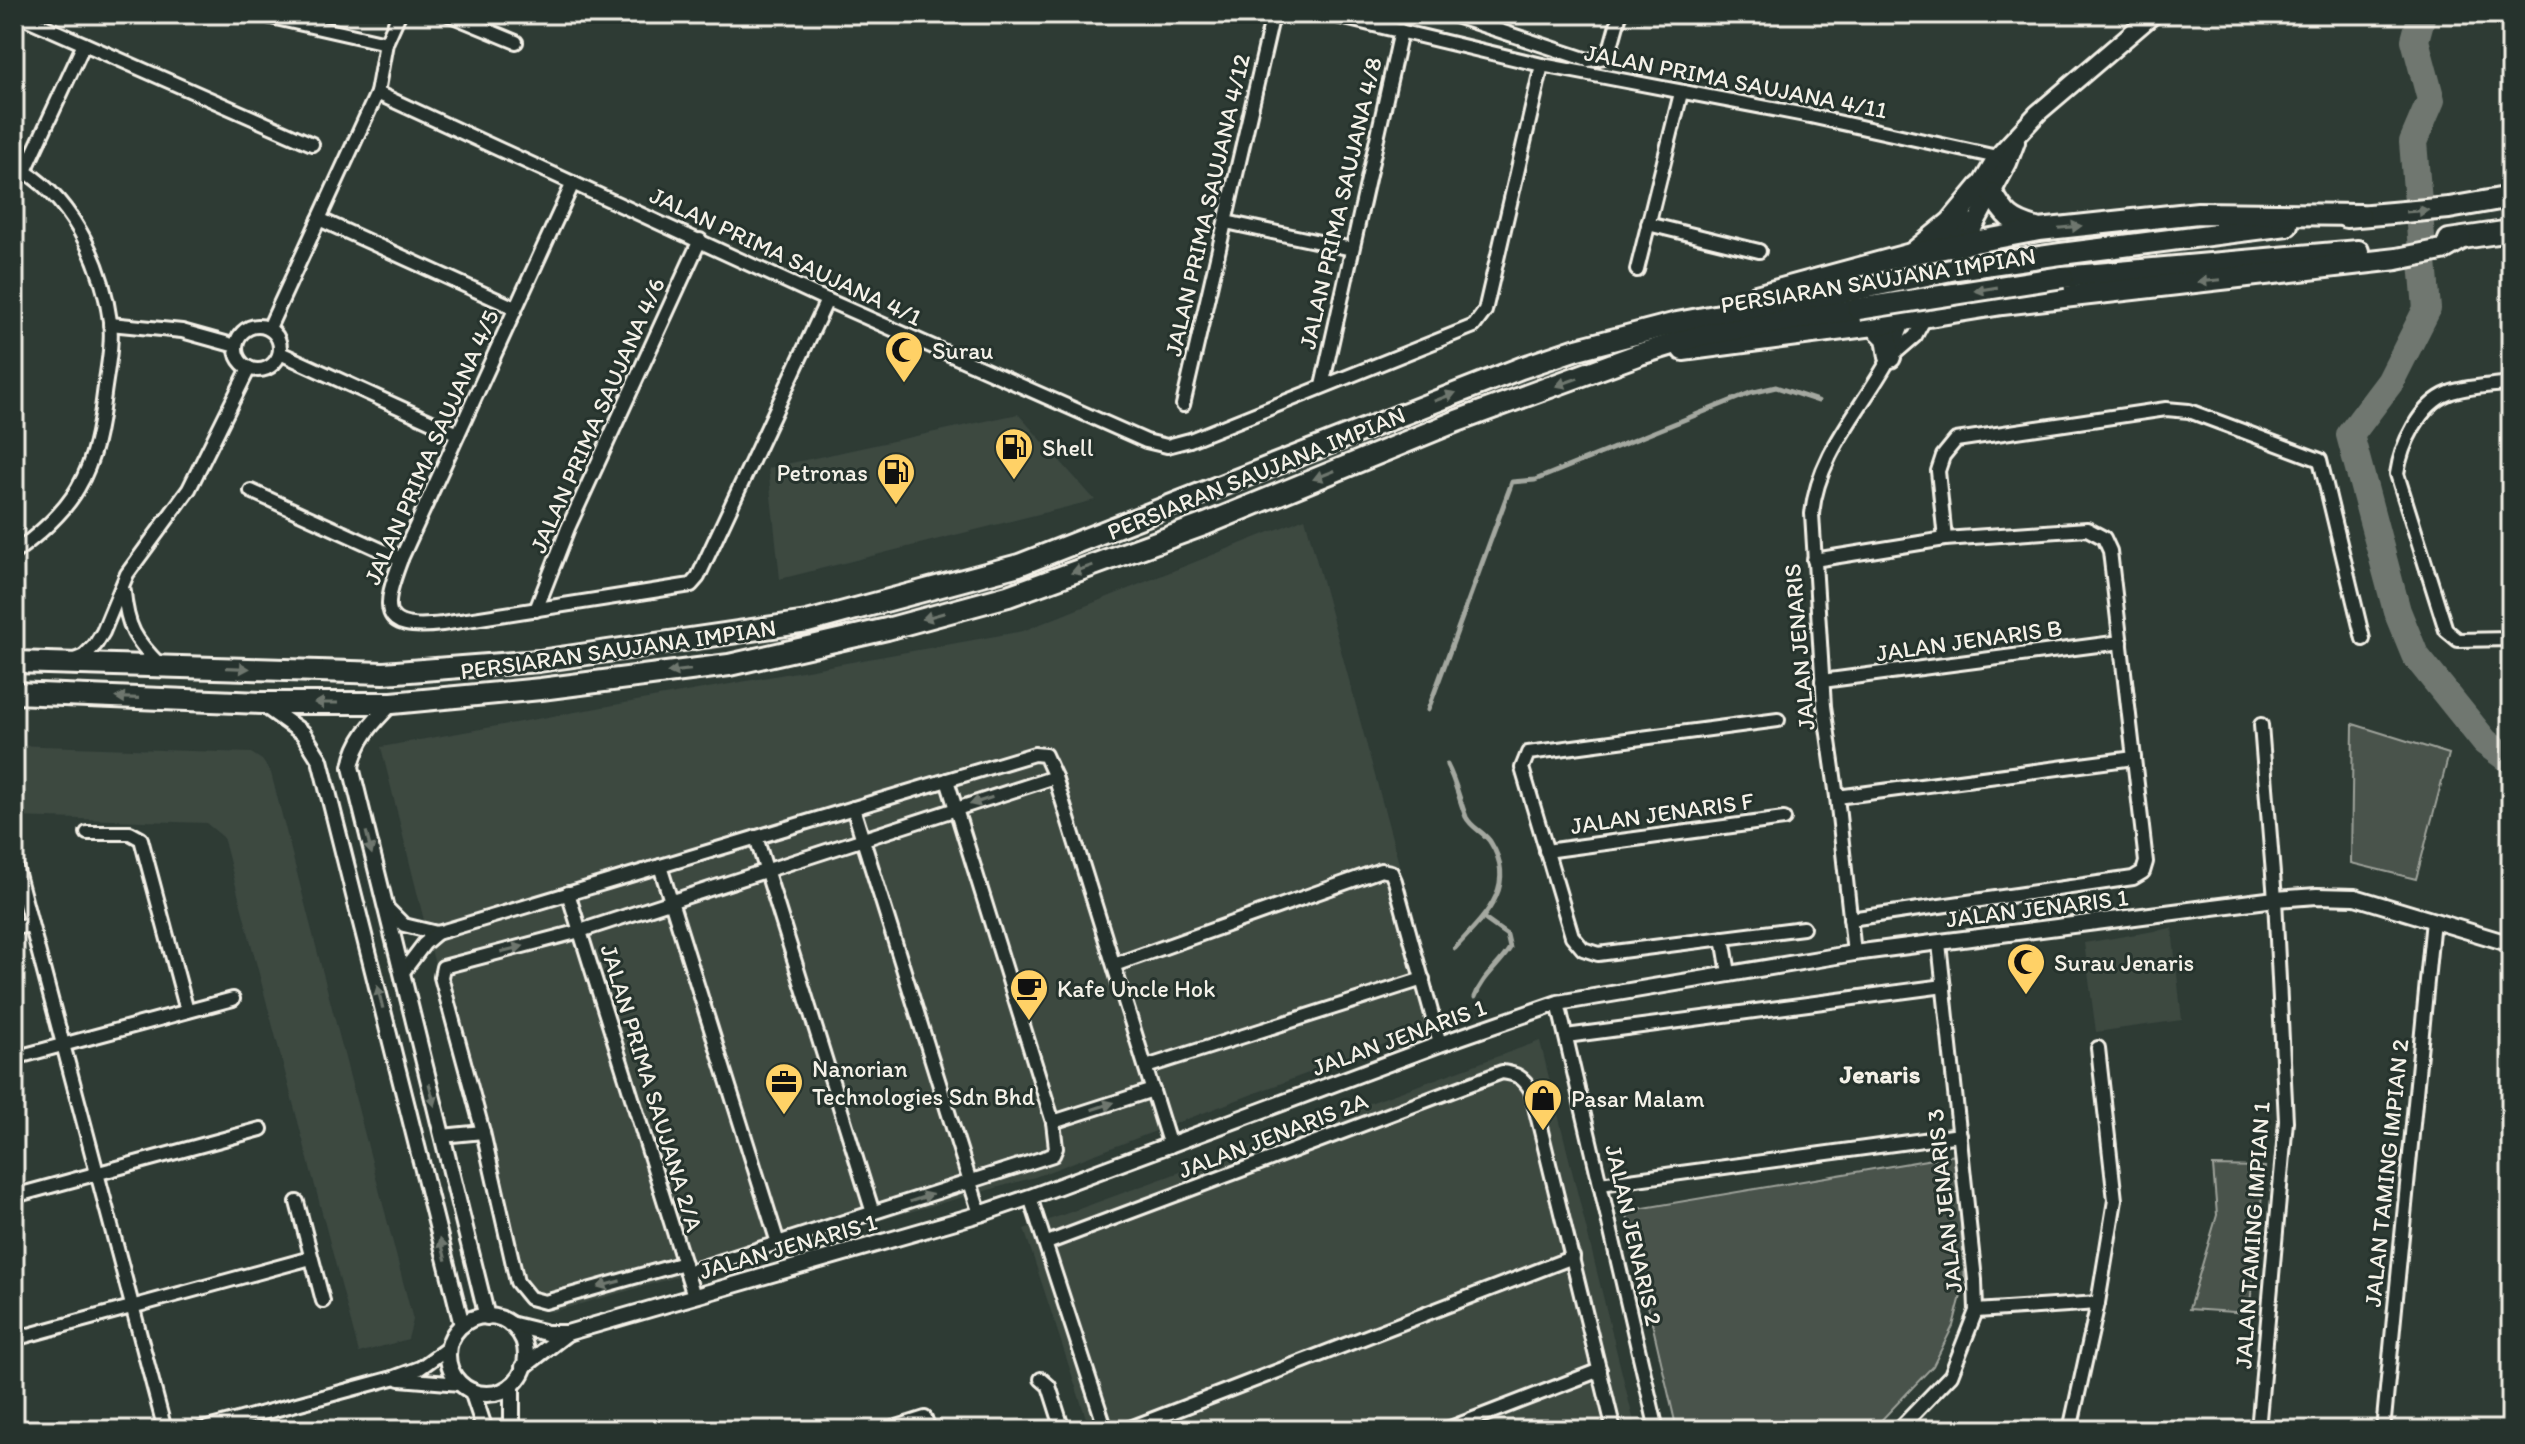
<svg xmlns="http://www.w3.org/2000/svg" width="2525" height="1444" viewBox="0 0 2525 1444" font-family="Itim,sans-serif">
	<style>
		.built { fill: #3c4841 }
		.green { fill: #48524c; stroke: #9ea29a; stroke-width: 2 }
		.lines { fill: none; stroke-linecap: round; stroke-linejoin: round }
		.stream { stroke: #a4a8a0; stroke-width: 5 }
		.river { stroke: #6f7770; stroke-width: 28 }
		.minor-casing { stroke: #f4f1e8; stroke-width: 18 }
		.tertiary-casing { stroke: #f4f1e8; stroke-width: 20 }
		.secondary-casing { stroke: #f4f1e8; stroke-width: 22 }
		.trunk-casing { stroke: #f4f1e8; stroke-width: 26 }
		.minor { stroke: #26332d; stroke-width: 12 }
		.tertiary { stroke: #26332d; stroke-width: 14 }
		.secondary { stroke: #26332d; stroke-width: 16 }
		.trunk { stroke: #26332d; stroke-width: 20 }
		.trunk-bridge-casing { stroke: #f4f1e8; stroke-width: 26; stroke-linecap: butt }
		.trunk-bridge { stroke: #26332d; stroke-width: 20 }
		.oneway { fill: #6e766e }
		.labels { text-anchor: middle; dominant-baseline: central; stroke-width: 6; stroke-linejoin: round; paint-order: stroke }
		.street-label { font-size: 24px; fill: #f4f1e8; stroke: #26332d }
		.poi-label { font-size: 24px; fill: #f4f1e8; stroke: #26332d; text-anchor: start }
		.neighbourhood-label { font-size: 26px; font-weight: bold; fill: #f4f1e8; stroke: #26332d }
	</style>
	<rect width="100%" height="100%" fill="#2e3b34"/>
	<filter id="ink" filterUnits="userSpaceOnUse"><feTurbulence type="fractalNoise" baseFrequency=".0125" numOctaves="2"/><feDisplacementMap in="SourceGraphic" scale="16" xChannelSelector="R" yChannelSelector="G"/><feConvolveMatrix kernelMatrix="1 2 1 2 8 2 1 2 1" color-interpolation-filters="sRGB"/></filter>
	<g filter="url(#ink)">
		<g class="built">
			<path d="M1018 414 1095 500 780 579 768 468Z"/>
			<path d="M1305 518 1442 1022 1035 1177 552 1312 518 1300 381 747 1023 631Z"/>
			<path d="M14 745 251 753 262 760 271 773 413 1320 408 1339 359 1353 223 837 206 823 14 817Z"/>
			<path d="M2172 928 2182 1020 2096 1032 2084 943Z"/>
			<path d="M1540 1041 1636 1430H1090L1024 1229Z"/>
		</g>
		<g class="green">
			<path d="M2353 724 2449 754 2416 879 2351 863Z"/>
			<path d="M1956 1155 1965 1281 1953 1326 1933 1366 1872 1430H1677L1626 1211Z"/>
			<path d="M2213 1166 2265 1167 2249 1313 2189 1309 2217 1215Z"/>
		</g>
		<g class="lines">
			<g class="stream">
				<path d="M1428 710 1512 482 1535 480 1750 393 1776 387 1818 401"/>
				<path d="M1447 765C1456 782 1459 799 1466 817 1472 829 1485 832 1491 843 1518 887 1484 917 1455 948"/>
				<path d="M1475 997C1482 977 1499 966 1510 948L1507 935 1483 918"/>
			</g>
			<path class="river" d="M2422 14 2415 40 2431 100 2413 142 2427 309 2390 382 2350 435 2397 611 2415 655 2485 742 2511 761"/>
			<defs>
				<g id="minor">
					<path d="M16 14 312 144"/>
					<path d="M258 14 386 43"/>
					<path d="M448 14 516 42"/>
					<path d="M1328 14 1542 65 1810 116 1997 157"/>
					<path d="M1449 14 1588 60 1605 57 1610 50 1620 14"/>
					<path d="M377 93 827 300 1146 441 1167 446 1190 440 1474 326 1485 311 1542 65"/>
					<path d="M14 165C70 194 102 261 110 321 113 344 107 371 104 394 100 427 95 459 78 488 64 513 37 536 14 553"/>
					<path d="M25 171 84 44"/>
					<path d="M573 183 401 559C383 607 377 632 442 624L691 585 698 577 827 300"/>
					<path d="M319 219 515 308"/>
					<path d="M1226 222 1352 249"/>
					<path d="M1648 224 1759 251"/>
					<path d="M1637 270 1681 93"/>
					<path d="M110 324 182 331 236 346"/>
					<circle cx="258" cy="348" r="22"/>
					<path d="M269 328 377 93 386 43 399 14"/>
					<path d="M280 353 458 434"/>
					<path d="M1893 355 1915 336 1926 316"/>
					<path d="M2511 383C2492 386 2467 386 2449 393 2420 404 2401 445 2397 474L2446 630 2458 640 2511 639"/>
					<path d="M1322 386 1401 31"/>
					<path d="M1183 405 1273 14"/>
					<path d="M251 491 401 559"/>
					<path d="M1945 539 1938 471 1943 456 1956 440 2166 409 2189 411 2320 460 2363 639"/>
					<path d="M1814 560 1945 539 2087 529 2104 538 2110 551 2146 862 2143 872 2133 878 1850 919"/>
					<path d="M124 592C127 627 135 640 160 665"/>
					<path d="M536 610 568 528 700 240"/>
					<path d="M72 661 84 656 95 645 103 632 127 574 189 489 249 368"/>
					<path d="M1822 681 2121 642"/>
					<path d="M1778 720 1528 753 1522 768 1572 936 1583 949 1598 954 1803 928"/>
					<path d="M1837 797 2134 758"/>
					<path d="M853 808 980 1214"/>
					<path d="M87 833H130L141 839 187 1011"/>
					<path d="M756 837 873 1213"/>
					<path d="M1546 851 1784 819"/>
					<path d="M14 859 165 1430"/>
					<path d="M660 866 778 1243"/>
					<path d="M568 893 694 1296"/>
					<path d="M385 906 404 925 437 933"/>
					<path d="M14 928 31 925"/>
					<path d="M1723 938 1729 973"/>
					<path d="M1854 953 1837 797 1824 706 1812 514C1818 454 1861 410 1889 359 1896 347 1899 332 1906 319"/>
					<path d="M1114 965 1381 870 1391 872 1395 881 1440 1044"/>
					<path d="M402 973 424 944 437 933 1034 754 1045 755 1055 777 1170 1146"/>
					<path d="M1558 1003 1657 1430"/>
					<path d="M1566 1036 1944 986"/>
					<path d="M14 1058 233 999"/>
					<path d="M1146 1067 1423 979"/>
					<path d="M1053 1122 1153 1090"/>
					<path d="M442 1136 483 1132"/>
					<path d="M1600 1184 1960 1135"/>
					<path d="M14 1196 261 1129"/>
					<path d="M1030 1197 1106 1430"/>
					<path d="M297 1202 323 1301"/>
					<path d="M1047 1243 1502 1072C1517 1074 1523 1077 1531 1090L1614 1430"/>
					<path d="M684 1263 545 1302 530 1298 517 1282 483 1132 441 977 443 967 580 931 1055 777"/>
					<path d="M687 1272 1053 1155 1056 1148 1053 1122 947 780"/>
					<path d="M1976 1311 2098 1303"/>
					<path d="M14 1339 311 1258"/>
					<path d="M400 1379 460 1384"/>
					<path d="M1041 1379 1049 1386 1063 1430"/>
					<path d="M200 1430 393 1378 420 1368 449 1347"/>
					<path d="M887 1430 925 1418 929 1430"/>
					<path d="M1125 1430 1573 1257"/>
					<path d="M1445 1430 1600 1370"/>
					<path d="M1898 1430 1951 1375 1976 1311 1975 1280 1939 943"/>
					<path d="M2070 1430 2098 1303 2115 1200 2098 1048"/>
					<path d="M2258 1430 2286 1121 2275 899 2261 725"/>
					<path d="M2383 1430 2433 920"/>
					<path d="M2507 1430 2511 1391"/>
				</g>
				<g id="tertiary">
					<path d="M261 703 303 733 320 760 462 1325"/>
					<path d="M392 703C372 723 356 740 351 767L487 1317"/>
					<circle cx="487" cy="1355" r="39"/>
					<path d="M510 1324 547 1333H567L980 1214 1030 1197 1440 1044 1558 1003 1854 953 2275 899 2317 896 2355 897 2511 944"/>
					<path d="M523 1367 567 1333"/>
					<path d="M512 1385V1430"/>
					<path d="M472 1391 485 1430"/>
				</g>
				<g id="secondary">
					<path d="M1974 196 1997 157 2038 113 2154 14"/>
					<path d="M1933 303 2008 163 2016 142"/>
					<path d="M1912 308 1963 216"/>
				</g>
				<g id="trunk">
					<path d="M1992 193C2005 216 2011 222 2036 229"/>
					<path d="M2346 217 2449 208 2511 197"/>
					<path d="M2449 240 2511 231"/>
					<path d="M1914 252 1951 222 1980 187"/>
					<path d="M2061 254 2287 225"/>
					<path d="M2063 277 2358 251"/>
					<path d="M1756 296 1911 254 2039 230 2198 213 2360 215"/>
					<path d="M1874 325 1887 338 1890 357"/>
					<path d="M1683 350 1874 325 2002 304 2397 259 2442 250 2461 239"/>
					<path d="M14 662 384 673 539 661 807 622 1019 565 1521 368 1577 349 1677 323 1854 290"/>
					<path d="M14 693 261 703H392L541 689 729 665 887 629 1008 596 1206 524 1457 421 1640 354 1702 335 1858 309"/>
				</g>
			</defs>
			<use href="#minor" class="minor-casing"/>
			<use href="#tertiary" class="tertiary-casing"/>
			<use href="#secondary" class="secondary-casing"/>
			<use href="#trunk" class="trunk-casing"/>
			<use href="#minor" class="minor"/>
			<use href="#tertiary" class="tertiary"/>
			<use href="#secondary" class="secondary"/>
			<use href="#trunk" class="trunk"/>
			<defs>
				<g id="trunk-bridge">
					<path d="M1854 290 1956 269 2061 254"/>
					<path d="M1858 309 2063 277"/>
				</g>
			</defs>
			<use href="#trunk-bridge" class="trunk-bridge-casing"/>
			<use href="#trunk-bridge" class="trunk-bridge"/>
		</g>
		<defs><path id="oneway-solid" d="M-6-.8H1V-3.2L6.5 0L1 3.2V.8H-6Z" transform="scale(2)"/></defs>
		<g class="oneway">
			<use href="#oneway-solid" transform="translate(2417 211) rotate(-4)"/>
			<use href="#oneway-solid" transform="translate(2070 227) rotate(-6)"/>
			<use href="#oneway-solid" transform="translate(2209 281) rotate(174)"/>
			<use href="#oneway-solid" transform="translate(1986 289) rotate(171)"/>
			<use href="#oneway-solid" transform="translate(1567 382) rotate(160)"/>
			<use href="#oneway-solid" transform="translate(1445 397) rotate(-21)"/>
			<use href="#oneway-solid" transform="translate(1324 475) rotate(158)"/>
			<use href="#oneway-solid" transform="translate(1082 569) rotate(160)"/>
			<use href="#oneway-solid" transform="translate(933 616) rotate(164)"/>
			<use href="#oneway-solid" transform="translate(238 668) rotate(2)"/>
			<use href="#oneway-solid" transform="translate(679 671) rotate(173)"/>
			<use href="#oneway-solid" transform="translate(127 698) rotate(-178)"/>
			<use href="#oneway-solid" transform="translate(326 703) rotate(-180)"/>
			<use href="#oneway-solid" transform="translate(981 801) rotate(162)"/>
			<use href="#oneway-solid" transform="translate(369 843) rotate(76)"/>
			<use href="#oneway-solid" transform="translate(512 949) rotate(-14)"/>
			<use href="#oneway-solid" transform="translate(380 997) rotate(-104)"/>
			<use href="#oneway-solid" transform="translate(432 1095) rotate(76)"/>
			<use href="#oneway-solid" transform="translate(1103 1106) rotate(-18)"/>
			<use href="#oneway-solid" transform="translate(921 1198) rotate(-18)"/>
			<use href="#oneway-solid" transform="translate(443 1249) rotate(-104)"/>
			<use href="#oneway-solid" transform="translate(609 1284) rotate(165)"/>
		</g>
	</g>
	<defs>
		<symbol id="mosque-pin" viewBox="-11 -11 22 30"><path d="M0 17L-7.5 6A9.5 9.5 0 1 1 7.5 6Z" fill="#ffd166" stroke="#26332d"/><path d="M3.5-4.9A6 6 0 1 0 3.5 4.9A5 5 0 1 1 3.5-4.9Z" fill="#111"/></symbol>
		<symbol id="fuel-pin" viewBox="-11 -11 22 30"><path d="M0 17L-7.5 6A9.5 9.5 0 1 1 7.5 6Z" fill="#ffd166" stroke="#26332d"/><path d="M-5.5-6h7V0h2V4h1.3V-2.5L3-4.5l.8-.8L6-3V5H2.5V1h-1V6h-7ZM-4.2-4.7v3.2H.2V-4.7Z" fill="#111"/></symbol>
		<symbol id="cafe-pin" viewBox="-11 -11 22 30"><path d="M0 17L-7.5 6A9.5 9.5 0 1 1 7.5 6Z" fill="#ffd166" stroke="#26332d"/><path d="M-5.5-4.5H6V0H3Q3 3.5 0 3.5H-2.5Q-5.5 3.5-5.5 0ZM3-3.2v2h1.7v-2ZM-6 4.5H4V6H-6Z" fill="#111"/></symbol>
		<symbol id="office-pin" viewBox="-11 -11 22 30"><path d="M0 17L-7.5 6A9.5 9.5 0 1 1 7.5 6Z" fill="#ffd166" stroke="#26332d"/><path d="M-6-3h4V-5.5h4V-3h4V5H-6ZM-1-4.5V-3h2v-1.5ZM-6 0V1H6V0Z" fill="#111"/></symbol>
		<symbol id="shop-pin" viewBox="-11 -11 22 30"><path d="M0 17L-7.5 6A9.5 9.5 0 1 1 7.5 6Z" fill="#ffd166" stroke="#26332d"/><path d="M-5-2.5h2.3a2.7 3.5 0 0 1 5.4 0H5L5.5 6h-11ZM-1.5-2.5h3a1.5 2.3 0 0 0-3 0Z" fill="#111"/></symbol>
	</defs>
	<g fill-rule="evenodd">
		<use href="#mosque-pin" x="882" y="328" width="44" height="60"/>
		<use href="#fuel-pin" x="992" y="425" width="44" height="60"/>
		<use href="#fuel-pin" x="874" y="450" width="44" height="60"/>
		<use href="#mosque-pin" x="2004" y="940" width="44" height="60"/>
		<use href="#cafe-pin" x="1007" y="966" width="44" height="60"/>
		<use href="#office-pin" x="762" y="1060" width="44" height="60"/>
		<use href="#shop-pin" x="1521" y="1076" width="44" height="60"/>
	</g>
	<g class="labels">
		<g class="street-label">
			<text transform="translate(1736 81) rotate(11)">JALAN PRIMA SAUJANA 4/11</text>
			<text transform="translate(1340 203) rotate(-77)">JALAN PRIMA SAUJANA 4/8</text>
			<text transform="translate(1207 205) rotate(-77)">JALAN PRIMA SAUJANA 4/12</text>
			<text transform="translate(786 256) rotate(25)">JALAN PRIMA SAUJANA 4/1</text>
			<text transform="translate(1878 280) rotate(-9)">PERSIARAN SAUJANA IMPIAN</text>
			<text transform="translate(597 415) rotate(-66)">JALAN PRIMA SAUJANA 4/6</text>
			<text transform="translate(431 447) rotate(-66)">JALAN PRIMA SAUJANA 4/5</text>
			<text transform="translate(1256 473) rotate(-22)">PERSIARAN SAUJANA IMPIAN</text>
			<text transform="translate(1969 640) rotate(-8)">JALAN JENARIS B</text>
			<text transform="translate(1799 647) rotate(-95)">JALAN JENARIS</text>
			<text transform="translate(618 649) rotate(-8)">PERSIARAN SAUJANA IMPIAN</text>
			<text transform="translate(1662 813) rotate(-8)">JALAN JENARIS F</text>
			<text transform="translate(2037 908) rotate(-7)">JALAN JENARIS 1</text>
			<text transform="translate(1399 1037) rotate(-20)">JALAN JENARIS 1</text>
			<text transform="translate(652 1088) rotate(73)">JALAN PRIMA SAUJANA 2/A</text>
			<text transform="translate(1273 1135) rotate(-21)">JALAN JENARIS 2A</text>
			<text transform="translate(2386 1173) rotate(-84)">JALAN TAMING IMPIAN 2</text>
			<text transform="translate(1944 1201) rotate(-96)">JALAN JENARIS 3</text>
			<text transform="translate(1634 1235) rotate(77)">JALAN JENARIS 2</text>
			<text transform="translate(2252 1235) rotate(-86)">JALAN TAMING IMPIAN 1</text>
			<text transform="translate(788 1246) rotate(-16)">JALAN JENARIS 1</text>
		</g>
		<g class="poi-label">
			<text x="932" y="350">Surau</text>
			<text x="1042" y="447">Shell</text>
			<text x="868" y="472" text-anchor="end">Petronas</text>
			<text x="2054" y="962">Surau Jenaris</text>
			<text x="1057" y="988">Kafe Uncle Hok</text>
			<text x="812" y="1068">Nanorian<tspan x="812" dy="28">Technologies Sdn Bhd</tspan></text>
			<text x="1571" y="1098">Pasar Malam</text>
		</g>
		<g class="neighbourhood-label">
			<text x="1880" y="1074">Jenaris</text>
		</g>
	</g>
	<rect width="2525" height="1444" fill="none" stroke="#26332d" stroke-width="48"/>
	<rect x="24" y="24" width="2477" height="1396" fill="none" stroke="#f4f1e8" stroke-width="3" filter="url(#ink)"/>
</svg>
